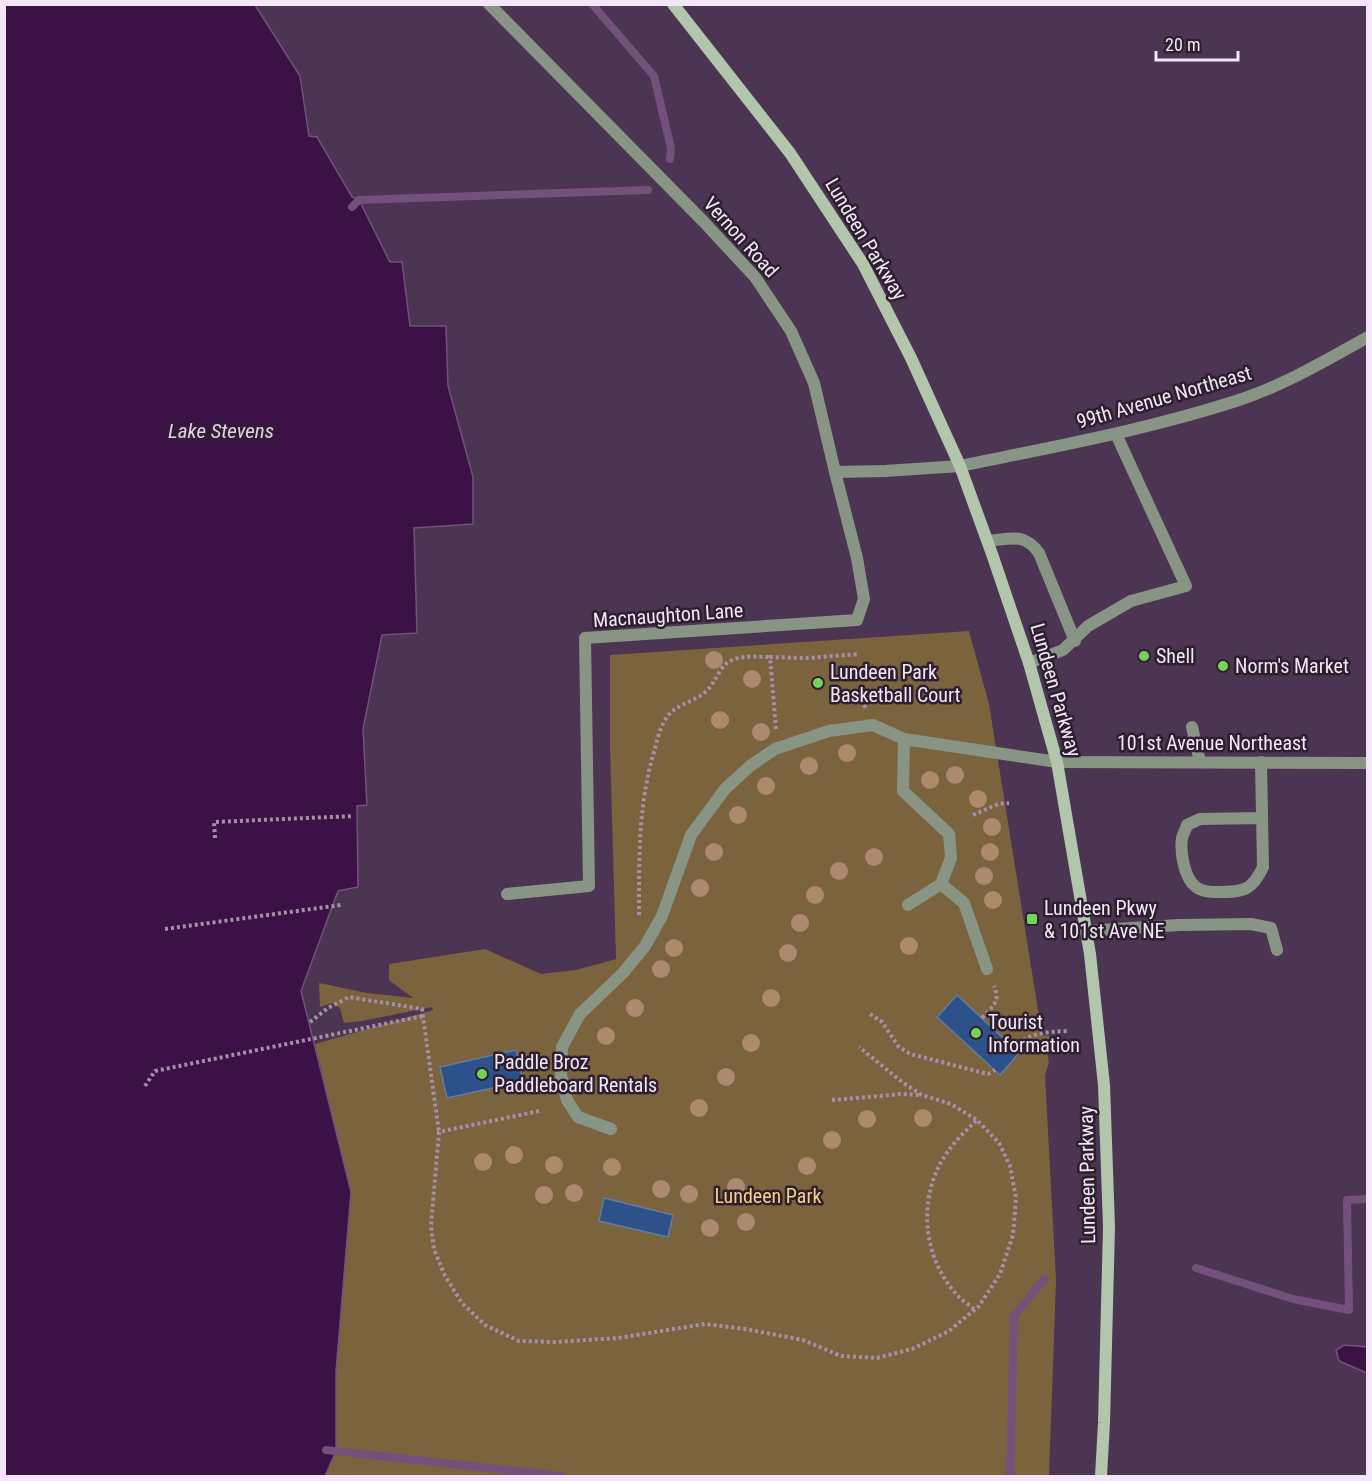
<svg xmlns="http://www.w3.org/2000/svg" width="1372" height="1481" viewBox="0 0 1372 1481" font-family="'Roboto Condensed',sans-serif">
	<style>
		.green { fill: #7b633e }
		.water { fill: #3b1146; stroke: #72517b; stroke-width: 1.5 }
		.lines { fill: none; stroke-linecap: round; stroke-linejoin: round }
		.stream { stroke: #72517b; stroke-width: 8 }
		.building { fill: #2d528a; stroke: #647c9f; stroke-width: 1.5 }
		.path { stroke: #a490a9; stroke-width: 4; stroke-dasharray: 3 3; stroke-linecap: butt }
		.service { stroke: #889585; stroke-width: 12 }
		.minor { stroke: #889585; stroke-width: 12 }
		.tertiary { stroke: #889585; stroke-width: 12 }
		.secondary { stroke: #b2c6ac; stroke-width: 12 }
		.tree { fill: #ad896e }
		.poi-dot { fill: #77d259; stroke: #2c202f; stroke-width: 2 }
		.labels { text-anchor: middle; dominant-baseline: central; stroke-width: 5; stroke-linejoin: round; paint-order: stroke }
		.street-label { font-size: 20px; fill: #f4e5f8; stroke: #2c202f }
		.poi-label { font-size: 20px; fill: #f4e5f8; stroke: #2c202f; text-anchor: start }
		.park-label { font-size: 20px; fill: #fdcf85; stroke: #2c202f }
		.water-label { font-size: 21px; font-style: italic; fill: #eec7f9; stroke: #2c202f }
	</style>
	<rect width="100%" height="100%" fill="#4c3453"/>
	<path class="green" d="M969 631 989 704 1042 1035 1050 1036 1047 1051 1049 1063 1045 1075 1056 1280 1049 1476H325L336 1451V1371L351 1192 315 1044 433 1010 432 1007 362 1021 344 1023 340 1008 333 1003 320 1007 319 983 367 993 413 998 389 980V964L485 949 541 974 576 970 616 959 610 746V655Z"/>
	<g class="water">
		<path d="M5 4 255 5 300 76 309 136 317 137 352 197 359 200 390 262H402L410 326H446L448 386 473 477V524L414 528 417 633 382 635 363 729 367 805 357 806 358 887 338 891 301 991 351 1192 336 1371V1451L325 1476H5Z"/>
		<path d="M1344 1345 1367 1347V1373L1339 1361 1336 1350Z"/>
	</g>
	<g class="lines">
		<g class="stream">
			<path d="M592 4 654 76 671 148 670 159"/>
			<path d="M352 207 359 200 648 190"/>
			<path d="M1196 1268 1293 1299 1349 1310 1347 1200 1368 1199"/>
			<path d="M326 1450 561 1476"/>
			<path d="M1010 1476 1014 1316 1044 1279"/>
		</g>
	</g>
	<g class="building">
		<path d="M957 995 1019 1053 1000 1075 937 1017Z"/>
		<path d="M516 1050 523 1081 447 1098 440 1067Z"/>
		<path d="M604 1198 673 1215 668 1237 599 1221Z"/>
	</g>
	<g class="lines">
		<g class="path">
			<path d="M861 700 866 708"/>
			<path d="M776 729 770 657 807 658 859 654"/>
			<path d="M973 815 998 804 1009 803"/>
			<path d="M215 838 214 822 354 816"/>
			<path d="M639 915C639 859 638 806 654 752 657 740 660 727 667 717 675 705 693 702 704 693 712 687 715 679 720 671 731 653 751 657 770 657"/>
			<path d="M165 929 341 905"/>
			<path d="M870 1014 882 1022 898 1046 910 1054 988 1074 995 1070"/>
			<path d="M982 1018C992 1006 1001 1003 994 986"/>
			<path d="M310 1022 328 1008 349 997 422 1009 439 1132"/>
			<path d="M1014 1048C1029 1032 1047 1032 1067 1031"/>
			<path d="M145 1086 155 1071 423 1016"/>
			<path d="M832 1100 902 1094 920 1095"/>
			<path d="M539 1111 439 1132 431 1226 434 1249 445 1276 462 1303 485 1325 519 1341 554 1342 618 1338 705 1324 745 1329 803 1340 841 1356 877 1358 912 1349 949 1331 979 1306 1000 1274 1013 1235 1016 1198 1010 1166 999 1143 977 1120 951 1104 922 1095 902 1082 859 1047"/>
			<path d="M974 1309C969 1305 962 1300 957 1295 924 1259 918 1204 941 1162 950 1146 964 1132 977 1120"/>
		</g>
		<g class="service">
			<path d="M988 541C1010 539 1024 532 1039 553L1075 641"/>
			<path d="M1029 663 1063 650 1088 626 1131 601 1186 586 1116 434"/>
			<path d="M1192 727 1200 762"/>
			<path d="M1261 818 1200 819 1187 825C1186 829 1183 834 1182 838 1180 852 1184 878 1196 887 1202 892 1211 892 1218 892 1243 892 1252 891 1263 867L1261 762"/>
			<path d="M941 884 964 903 987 969"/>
			<path d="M908 905 941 884 951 858 949 834 903 791 904 739 1057 762"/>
			<path d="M1086 931 1179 925 1251 924 1271 928 1277 950"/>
			<path d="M611 1129 578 1117 567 1100 561 1075 562 1047 580 1014 623 973 645 946 662 916 691 835 725 789 750 766 775 749 829 731 873 725 904 739"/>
		</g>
		<g class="minor">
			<path d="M489 4 703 221 755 277 791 331 814 383 835 472 885 471 960 466"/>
			<path d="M1057 762 1368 763"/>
			<path d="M507 894 589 886 585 638 857 620 864 599 857 558 835 472"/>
		</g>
		<path class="tertiary" d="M960 466C1052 447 1146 430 1236 401 1283 386 1325 361 1368 337"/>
		<path class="secondary" d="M673 4 790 153 863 264 911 358 960 466 992 554 1029 663 1057 762 1090 954 1104 1085 1109 1227 1104 1423 1101 1476"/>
	</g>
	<g class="tree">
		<circle cx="714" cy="660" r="9"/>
		<circle cx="752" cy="679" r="9"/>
		<circle cx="720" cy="720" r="9"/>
		<circle cx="761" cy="732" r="9"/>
		<circle cx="847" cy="753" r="9"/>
		<circle cx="809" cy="766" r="9"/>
		<circle cx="955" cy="775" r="9"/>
		<circle cx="930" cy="780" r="9"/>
		<circle cx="766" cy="786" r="9"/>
		<circle cx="978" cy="799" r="9"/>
		<circle cx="738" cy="815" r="9"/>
		<circle cx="992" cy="827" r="9"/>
		<circle cx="714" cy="852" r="9"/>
		<circle cx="990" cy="852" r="9"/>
		<circle cx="874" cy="857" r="9"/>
		<circle cx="839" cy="871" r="9"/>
		<circle cx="984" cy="876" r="9"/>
		<circle cx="700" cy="888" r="9"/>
		<circle cx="815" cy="895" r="9"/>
		<circle cx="993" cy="900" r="9"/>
		<circle cx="800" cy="923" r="9"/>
		<circle cx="909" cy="946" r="9"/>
		<circle cx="674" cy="948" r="9"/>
		<circle cx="788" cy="953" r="9"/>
		<circle cx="661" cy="969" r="9"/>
		<circle cx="771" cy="998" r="9"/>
		<circle cx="635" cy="1008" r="9"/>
		<circle cx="606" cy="1036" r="9"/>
		<circle cx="751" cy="1043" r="9"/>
		<circle cx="726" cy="1077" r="9"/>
		<circle cx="699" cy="1108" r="9"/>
		<circle cx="923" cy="1118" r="9"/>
		<circle cx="867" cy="1119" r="9"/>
		<circle cx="832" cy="1140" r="9"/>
		<circle cx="514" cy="1155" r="9"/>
		<circle cx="483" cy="1162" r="9"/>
		<circle cx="554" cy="1165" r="9"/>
		<circle cx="807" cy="1166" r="9"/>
		<circle cx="612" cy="1167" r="9"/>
		<circle cx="736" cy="1187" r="9"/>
		<circle cx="661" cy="1189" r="9"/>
		<circle cx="574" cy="1193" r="9"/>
		<circle cx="689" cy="1194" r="9"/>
		<circle cx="544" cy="1195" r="9"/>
		<circle cx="746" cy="1222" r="9"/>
		<circle cx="710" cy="1228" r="9"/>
	</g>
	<g class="poi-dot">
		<circle cx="1144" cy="656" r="6"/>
		<circle cx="1223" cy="666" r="6"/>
		<circle cx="818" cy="683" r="6"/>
		<rect x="1026" y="913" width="12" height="12" rx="3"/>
		<circle cx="976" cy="1033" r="6"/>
		<circle cx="482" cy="1074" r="6"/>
	</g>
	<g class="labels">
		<g class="street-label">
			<text transform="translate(741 237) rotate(48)">Vernon Road</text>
			<text transform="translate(866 239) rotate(59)">Lundeen Parkway</text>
			<text transform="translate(1164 397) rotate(-16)">99th Avenue Northeast</text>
			<text transform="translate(668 615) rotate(-4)">Macnaughton Lane</text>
			<text transform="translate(1056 690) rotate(74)">Lundeen Parkway</text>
			<text x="1212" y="743">101st Avenue Northeast</text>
			<text transform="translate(1087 1175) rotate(-91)">Lundeen Parkway</text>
		</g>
		<g class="poi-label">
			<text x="1156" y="656">Shell</text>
			<text x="1235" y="666">Norm's Market</text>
			<text x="830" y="672">Lundeen Park<tspan x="830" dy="23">Basketball Court</tspan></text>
			<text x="1044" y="908">Lundeen Pkwy<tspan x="1044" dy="23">&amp; 101st Ave NE</tspan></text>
			<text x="988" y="1022">Tourist<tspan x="988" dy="23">Information</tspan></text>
			<text x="494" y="1062">Paddle Broz<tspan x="494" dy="23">Paddleboard Rentals</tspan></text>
		</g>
		<g class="park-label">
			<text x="768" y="1196">Lundeen Park</text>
		</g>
		<g class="water-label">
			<text x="221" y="431">Lake Stevens</text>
		</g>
	</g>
	<rect width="1372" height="1481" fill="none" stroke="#f4e5f8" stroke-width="12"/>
	<path d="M1156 51v9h82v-9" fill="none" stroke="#f4e5f8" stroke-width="3"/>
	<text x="1165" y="51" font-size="18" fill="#f4e5f8" stroke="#2c202f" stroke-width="4.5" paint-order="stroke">20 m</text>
</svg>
